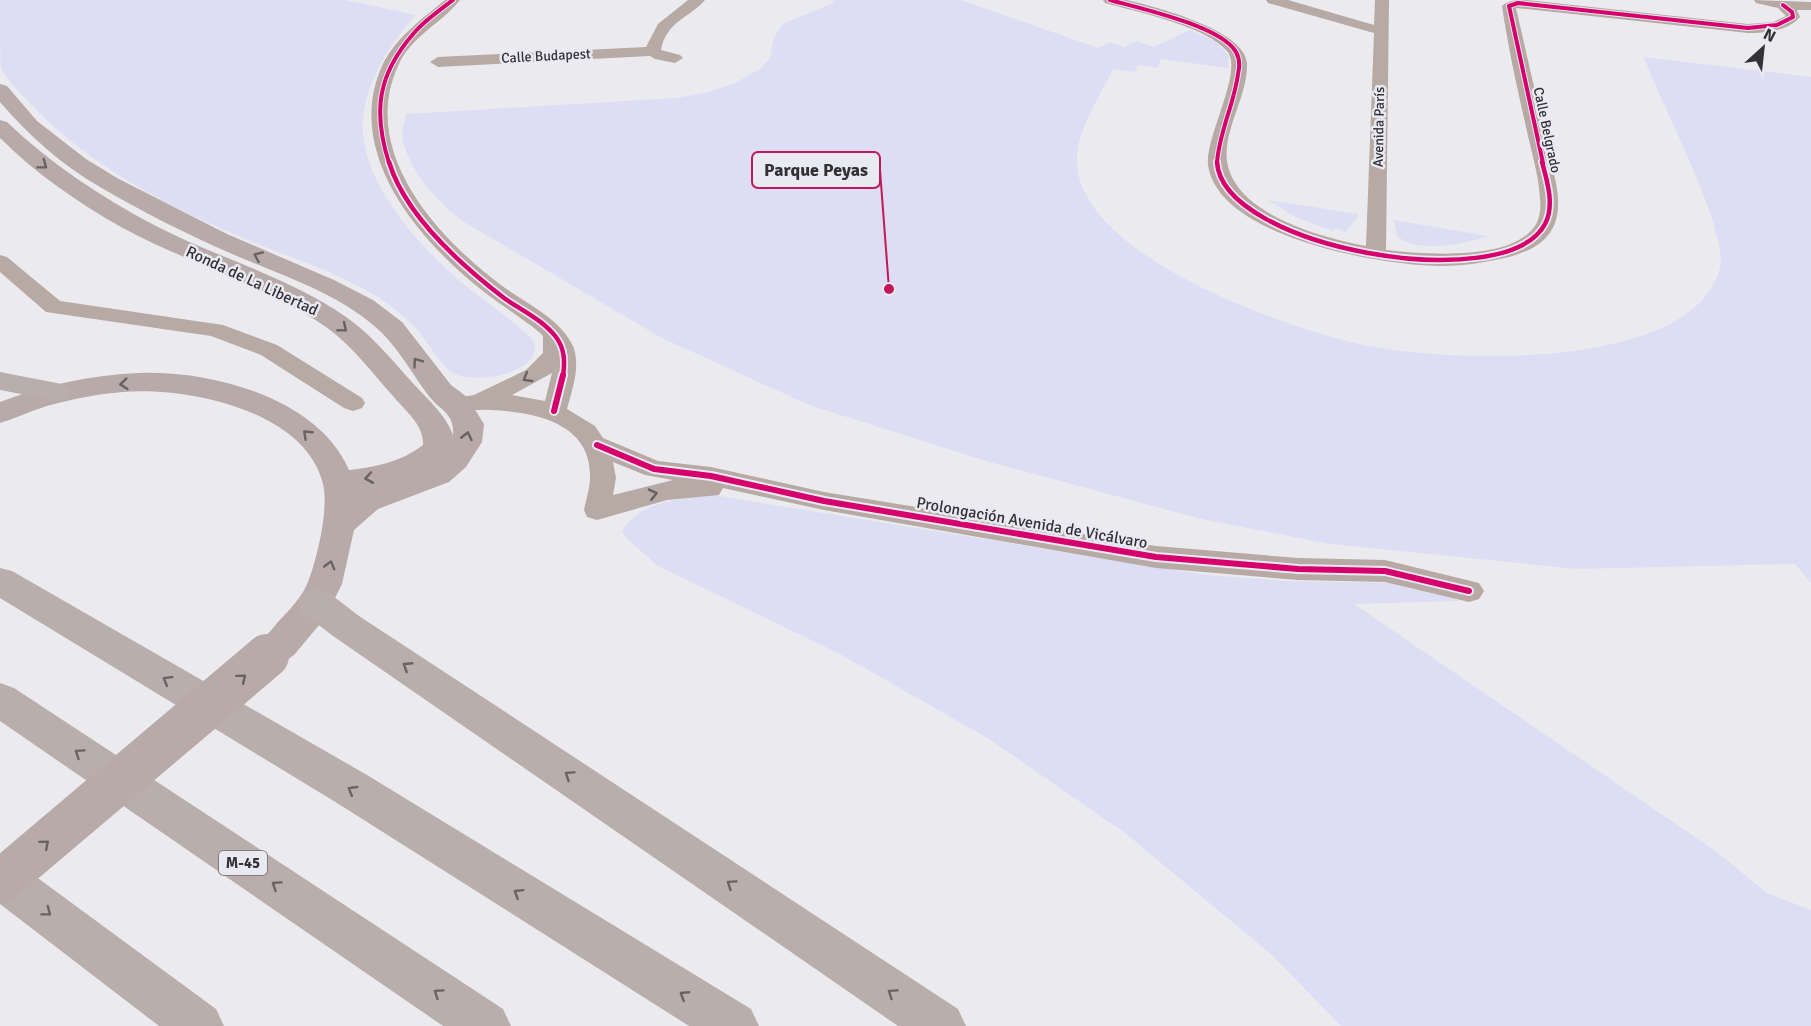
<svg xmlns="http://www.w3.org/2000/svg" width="1811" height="1026" viewBox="0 0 1811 1026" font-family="Signika,sans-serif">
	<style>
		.green { fill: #dddef4 }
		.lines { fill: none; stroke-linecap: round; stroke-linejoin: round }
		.minor { fill: #b7a9a4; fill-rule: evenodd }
		.major { fill: #b8aaa8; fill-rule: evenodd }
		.highway { fill: #b9aeab; fill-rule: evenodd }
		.major-bridge-far1 { stroke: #b8aaa8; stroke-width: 33 }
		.major-bridge { stroke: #b8aaa8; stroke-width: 44 }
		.cycleway-far2-casing { stroke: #e9e9f1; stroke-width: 6 }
		.cycleway-far1-casing { stroke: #e9e9f1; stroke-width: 8 }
		.cycleway-casing { stroke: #e9e9f1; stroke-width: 10 }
		.cycleway-far2 { stroke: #d6006c; stroke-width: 4 }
		.cycleway-far1 { stroke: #d6006c; stroke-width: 4.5 }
		.cycleway { stroke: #d6006c; stroke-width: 6 }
		.oneway { stroke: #686263 }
		.oneway2 { stroke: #676261 }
		.oneway3 { stroke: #686464 }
		.labels { text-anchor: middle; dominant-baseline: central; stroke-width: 5; stroke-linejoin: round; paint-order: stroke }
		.far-street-label { font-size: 14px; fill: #323235; stroke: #e9e9f1 }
		.shield { fill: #e9e9f1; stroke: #69696d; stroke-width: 1.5 }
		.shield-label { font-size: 15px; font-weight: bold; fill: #323235 }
		.street-label { font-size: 16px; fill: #323235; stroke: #e9e9f1 }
		.leader { fill: none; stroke: #c2185b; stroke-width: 2 }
		.callout-dot { fill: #c2185b; stroke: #e9e9f1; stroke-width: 2 }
		.callout { fill: #e9e9f1; stroke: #c2185b; stroke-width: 2 }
		.callout-label { font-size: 18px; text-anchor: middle; font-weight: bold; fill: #323235 }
	</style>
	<rect width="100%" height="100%" fill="#ebebef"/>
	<g class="green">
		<path d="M0 0H345L416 15C391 42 366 81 363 119 358 177 414 240 454 276 479 298 508 315 532 339L535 346 533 357C518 376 479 382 457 375 442 370 427 340 416 328 402 314 386 301 369 292 331 270 288 257 248 240 169 207 88 166 30 103 20 93 8 81 1 68 0 59 0 13 0 0Z"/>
		<path d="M830 0H961L1098 48 1110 42 1124 47 1137 41 1154 47 1190 30 1215 41 1229 55 1228 68 1161 59 1158 68 1138 65 1135 72 1113 69C1100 97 1075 132 1077 164 1082 259 1297 333 1375 347 1455 362 1693 371 1720 268 1729 229 1659 101 1644 57L1811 77V583L1795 564 1577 569 1330 544 1201 519 986 461 809 405 662 338 464 222C438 203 411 173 403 141 401 134 405 121 406 114L675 98 709 92 735 83 760 69 770 58 774 37 783 24 835 2Z"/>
		<path d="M1268 200 1358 214 1357 219 1345 232 1335 228 1333 231 1295 217Z"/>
		<path d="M1394 220 1489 236C1466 244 1416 254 1397 236Z"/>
		<path d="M713 495 1206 575 1286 581 1400 583 1461 601 1354 604 1714 850 1767 893 1811 910V1026H1341L1272 955 1125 833 989 739 840 654 658 566 626 538 622 531C641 500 680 499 713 495Z"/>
	</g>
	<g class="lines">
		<g class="minor">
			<path d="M445 0H460C441 24 411 36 398 66 359 152 437 237 501 285 525 303 560 318 573 346 581 366 572 390 567 409L595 426 603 438 658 461 711 467 824 492 1156 546 1298 558 1385 560 1479 583 1484 591 1479 599 1469 602 1385 582 1298 580 1156 568 824 510 723 488 719 495 667 500 597 520 587 517 584 510C586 500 590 488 590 478 592 422 533 412 490 410 476 409 462 413 448 409L445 404 448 399 474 395 526 370 543 353V336L539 332C518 315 494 301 473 283 412 232 345 149 382 66 395 38 422 19 445 0ZM552 373 545 401 512 395ZM613 462 645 475 673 480 613 495 616 478Z"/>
			<path d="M688 0H705C689 18 666 22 661 50L680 55 683 58 675 63 655 59 650 56 438 67 430 62 438 57 646 47 658 24Z"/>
			<path d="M1103 0C1111 0 1119 0 1126 0 1154 6 1245 30 1247 63 1248 91 1230 119 1227 147 1219 210 1318 237 1366 246L1374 33 1268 3 1266 0H1288L1374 25 1375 0H1389L1386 250C1424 254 1510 262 1535 226 1540 218 1541 208 1540 199 1539 175 1531 151 1526 127 1517 87 1508 47 1502 6 1508 0 1519 0 1527 0L1748 24 1773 22 1786 16 1778 8 1756 3 1754 0 1811 2V10H1797L1800 17C1788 31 1766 33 1748 33L1516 8 1556 183C1564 224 1550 246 1509 257 1487 262 1464 266 1442 266 1384 266 1218 238 1208 165 1205 137 1244 70 1227 51 1206 26 1137 12 1105 3Z"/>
			<path d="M0 255 7 257 60 301 223 325 277 345 362 398 365 403 362 408 353 411 344 408 261 355 211 336 46 312 0 272Z"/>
		</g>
		<path class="major" d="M0 84 7 86 37 121 86 159 117 178 227 234 334 280 373 300 402 322 451 385 467 397 484 424 482 442 466 467 449 482 378 509 354 530 342 584 325 618 294 655 281 659 268 655 262 644C274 621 298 607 308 582 317 559 329 509 323 484 305 410 187 387 123 392 97 394 72 399 47 406 31 411 16 418 0 423V402C44 385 92 375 139 373 211 370 318 398 349 470 376 467 401 462 423 445 424 424 405 411 393 396 372 373 352 345 326 327 264 284 187 263 121 227 77 202 35 173 0 138V120L7 122C51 164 102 198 156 226 218 258 289 277 346 317 371 334 391 359 411 381 426 398 445 413 453 435 455 413 439 410 428 395 413 375 400 351 382 333 342 294 280 275 230 253 186 234 141 211 100 187 62 165 29 136 0 102Z"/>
		<g class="highway">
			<path d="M0 372 67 385 72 392 67 399 57 401 0 390Z"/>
			<path d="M0 568 12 571 367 775 751 1009 759 1026H689L337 803 0 598Z"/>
			<path d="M316 589 329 593 359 616 958 1009 966 1026H898L333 636 303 613 298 603 303 593Z"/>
			<path d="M0 683 14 688 503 1009 511 1026H443L0 721Z"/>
			<path d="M0 855 16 862 216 1009 224 1026H159L0 904Z"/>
		</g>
		<path class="major-bridge-far1" d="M265 657 281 644"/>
		<path class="major-bridge" d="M0 882 267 656"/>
		<defs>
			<g id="cycleway-far2">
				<path d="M1110 0C1139 8 1221 26 1236 52 1240 59 1240 66 1238 74 1234 105 1219 132 1217 163"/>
				<path d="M389 163C373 112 377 75 414 33 424 21 440 10 453 0"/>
				<path d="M1543 163 1509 6 1518 3 1748 28 1777 25 1793 17 1792 12 1783 5"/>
			</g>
			<g id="cycleway-far1">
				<path d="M389 162C405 215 461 265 504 298 521 310 543 320 556 337 565 349 565 362 563 377"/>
				<path d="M1217 162C1222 248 1506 298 1545 224 1555 206 1547 180 1542 162"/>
			</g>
			<g id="cycleway">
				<path d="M554 411 563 375"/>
				<path d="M597 445 654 469 711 476 824 501 1156 557 1298 569 1385 571 1469 591"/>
			</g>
		</defs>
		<use href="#cycleway-far2" class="cycleway-far2-casing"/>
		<use href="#cycleway-far1" class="cycleway-far1-casing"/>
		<use href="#cycleway" class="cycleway-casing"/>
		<use href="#cycleway-far2" class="cycleway-far2"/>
		<use href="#cycleway-far1" class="cycleway-far1"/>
		<use href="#cycleway" class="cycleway"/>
	</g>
	<defs><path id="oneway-chevron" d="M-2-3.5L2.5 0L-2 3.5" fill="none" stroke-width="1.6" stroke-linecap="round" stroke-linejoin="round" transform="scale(1.5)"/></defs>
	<g class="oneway">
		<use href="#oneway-chevron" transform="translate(43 165) rotate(37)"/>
		<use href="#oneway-chevron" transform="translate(258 256) rotate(-156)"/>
		<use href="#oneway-chevron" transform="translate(343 328) rotate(39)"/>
		<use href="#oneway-chevron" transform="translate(417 362) rotate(-126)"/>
		<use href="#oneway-chevron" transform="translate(124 384) rotate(174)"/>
		<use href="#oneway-chevron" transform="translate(307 434) rotate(-137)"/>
		<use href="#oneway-chevron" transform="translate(467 436) rotate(-77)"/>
		<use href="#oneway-chevron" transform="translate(369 478) rotate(170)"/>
		<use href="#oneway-chevron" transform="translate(330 565) rotate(-74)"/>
		<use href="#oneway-chevron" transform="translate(242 678) rotate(-40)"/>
		<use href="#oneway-chevron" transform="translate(45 844) rotate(-40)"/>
	</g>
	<g class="oneway2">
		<use href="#oneway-chevron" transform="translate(527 378) rotate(150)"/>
		<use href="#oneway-chevron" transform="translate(653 494) rotate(-13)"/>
	</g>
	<g class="oneway3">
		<use href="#oneway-chevron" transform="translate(407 666) rotate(-147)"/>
		<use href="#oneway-chevron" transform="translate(167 680) rotate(-149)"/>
		<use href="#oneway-chevron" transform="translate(79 753) rotate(-146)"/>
		<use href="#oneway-chevron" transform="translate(569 775) rotate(-146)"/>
		<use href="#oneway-chevron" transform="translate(352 790) rotate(-149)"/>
		<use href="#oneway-chevron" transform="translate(731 884) rotate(-146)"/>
		<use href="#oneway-chevron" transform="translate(276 885) rotate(-146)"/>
		<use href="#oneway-chevron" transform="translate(518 893) rotate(-148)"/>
		<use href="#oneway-chevron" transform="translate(47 912) rotate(37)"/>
		<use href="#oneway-chevron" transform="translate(438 993) rotate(-146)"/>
		<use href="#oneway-chevron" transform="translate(892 993) rotate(-146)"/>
		<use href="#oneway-chevron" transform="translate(684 995) rotate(-148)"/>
	</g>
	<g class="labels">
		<g class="far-street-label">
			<text transform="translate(546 56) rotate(-3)">Calle Budapest</text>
			<text transform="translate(1379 127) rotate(-89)">Avenida París</text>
			<text transform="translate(1547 130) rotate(78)">Calle Belgrado</text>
		</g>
		<rect class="shield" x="219" y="851" width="48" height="24" rx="4.5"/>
		<g class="shield-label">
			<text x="243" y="863">M-45</text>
		</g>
		<g class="street-label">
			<text transform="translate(252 281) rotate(25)">Ronda de La Libertad</text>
			<text transform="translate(1032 523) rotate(10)">Prolongación Avenida de Vicálvaro</text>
		</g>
	</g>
	<path class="leader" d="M889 289L880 170"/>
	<circle class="callout-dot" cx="889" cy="289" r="6"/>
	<rect class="callout" x="752" y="152" width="128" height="36" rx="6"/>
	<g class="callout-label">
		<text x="816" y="176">Parque Peyas</text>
	</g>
	<g transform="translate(1763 48) rotate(27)" stroke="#e9e9f1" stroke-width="4.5" paint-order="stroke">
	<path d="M0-4.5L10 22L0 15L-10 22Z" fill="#323235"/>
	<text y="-9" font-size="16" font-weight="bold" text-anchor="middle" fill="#323235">N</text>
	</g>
</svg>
